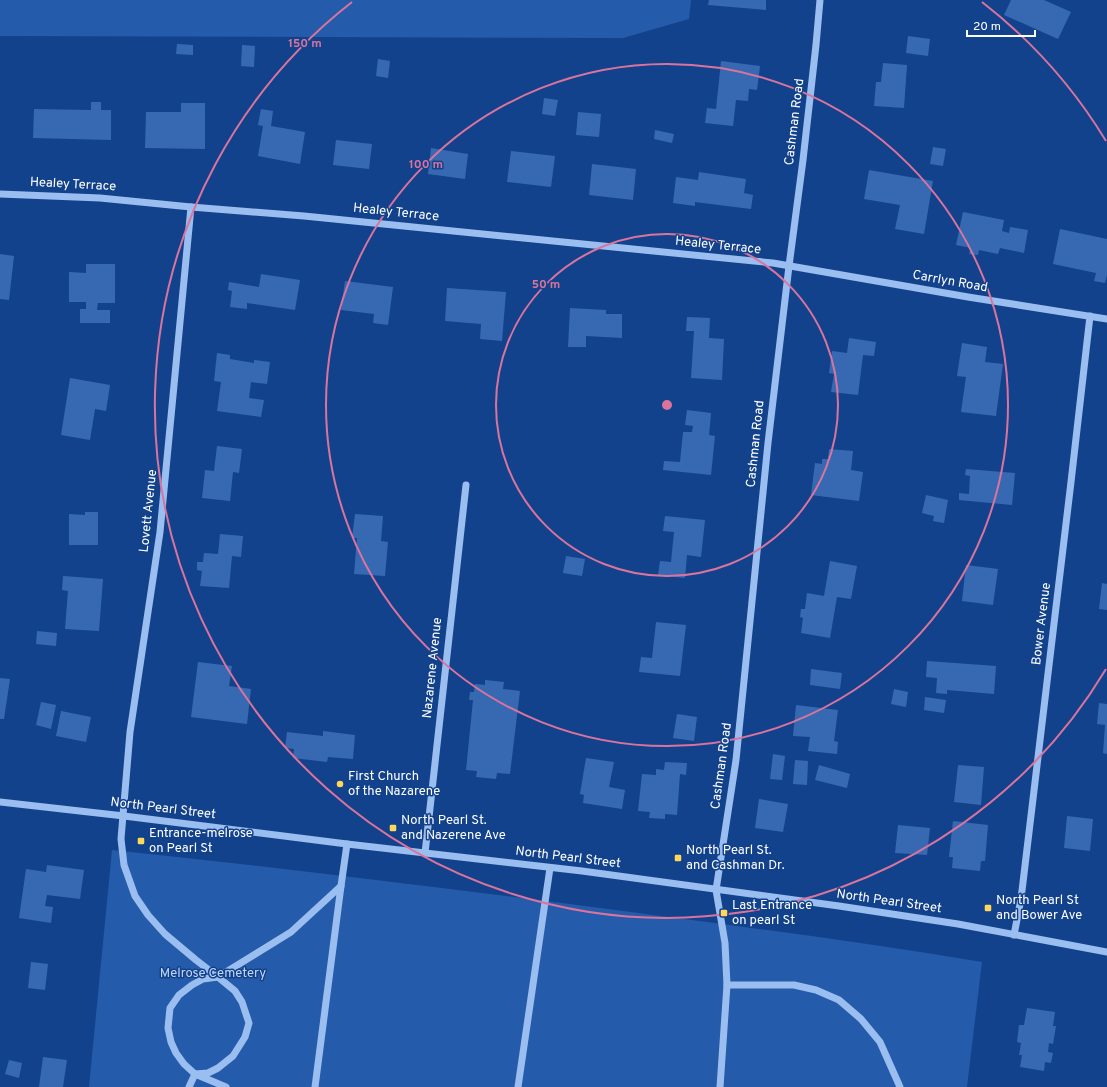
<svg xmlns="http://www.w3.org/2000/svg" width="1107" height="1087" viewBox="0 0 1107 1087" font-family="Overpass,sans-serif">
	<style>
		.green { fill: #255bab }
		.building { fill: #3769b3 }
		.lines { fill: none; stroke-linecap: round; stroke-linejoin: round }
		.minor { stroke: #9bbef0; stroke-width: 7 }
		.ring { fill: none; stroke: #da749d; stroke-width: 2 }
		.poi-dot { fill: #ffd85b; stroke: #13428c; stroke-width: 1.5 }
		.labels { text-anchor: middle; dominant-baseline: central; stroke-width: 3; stroke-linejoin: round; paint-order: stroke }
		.street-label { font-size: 13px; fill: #fff; stroke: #13428c }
		.poi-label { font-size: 13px; fill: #fff; stroke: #13428c; text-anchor: start }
		.park-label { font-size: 13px; fill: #c2d9fc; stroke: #13428c }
		.centre { fill: #da749d; stroke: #13428c; stroke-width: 2 }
		.ring-label { font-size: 12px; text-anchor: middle; font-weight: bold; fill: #da749d; stroke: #13428c; stroke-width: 3; stroke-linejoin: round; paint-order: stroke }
	</style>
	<rect width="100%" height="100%" fill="#13428c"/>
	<g class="green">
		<path d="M0 0H691L689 19 623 38 0 36Z"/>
		<path d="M112 850C257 865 401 883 546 901 691 920 837 938 982 962L967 1087H89Z"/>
	</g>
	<g class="building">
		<path d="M709 0H766V10L708 5Z"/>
		<path d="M1011 0H1044L1071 12 1058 39 1004 15Z"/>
		<path d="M908 36 930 39 928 56 906 53Z"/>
		<path d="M177 44 193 45V55L176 54Z"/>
		<path d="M242 45 255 46 254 67 241 66Z"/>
		<path d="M378 59 390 61 388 78 376 76Z"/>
		<path d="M721 61 760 66 757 90 749 89 748 101 736 100 733 126 705 123 707 108 716 109Z"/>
		<path d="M883 63 907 65 904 108 874 106 876 82H881Z"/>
		<path d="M544 98 558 100 555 116 542 114Z"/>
		<path d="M91 102H101V110H111V140L33 138 34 109 91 110Z"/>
		<path d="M181 103H205V149L145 148 146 112H181Z"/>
		<path d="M261 109 273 111 271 126 305 132 300 164 258 156 263 126 258 125Z"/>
		<path d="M578 112 601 114 599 137 576 135Z"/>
		<path d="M655 130 674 134 672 143 654 139Z"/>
		<path d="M336 140 372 144 369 169 333 165Z"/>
		<path d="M933 147 946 149 943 166 930 164Z"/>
		<path d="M431 148 468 154 465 179 428 174Z"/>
		<path d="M511 151 555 156 551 187 507 182Z"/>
		<path d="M592 164 636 169 633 200 589 195Z"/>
		<path d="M869 170 933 181 924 234 895 229 900 205 864 199Z"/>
		<path d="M699 172 746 179 744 193 753 195 751 209 695 202V206L673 203 676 177 698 180Z"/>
		<path d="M963 212 1004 220 1002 231 1009 233 1010 227 1028 230 1024 253 1000 248 998 254 979 250 978 255 969 254 971 248 956 245Z"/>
		<path d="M1060 229 1107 239V275L1105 283 1094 281 1096 273 1053 264Z"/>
		<path d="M0 254 14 256 9 300 0 299Z"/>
		<path d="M86 264H115V303H98L97 310H110V323H80V309H86V302H69V272L86 273Z"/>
		<path d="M261 274 300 280 295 310 247 303V309L230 307 232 291 228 290 229 282 259 287Z"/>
		<path d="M345 281 393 287 388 325 373 323 374 314 341 310Z"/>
		<path d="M447 288 506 292 502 341 480 339 481 324 445 321Z"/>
		<path d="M570 308 606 310V314H622V338L586 336V347H568Z"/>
		<path d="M687 317 710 318 709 338 724 339 722 380 691 378 694 331H686Z"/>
		<path d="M849 338 876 342 874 356 863 355 858 395 831 392 834 374 829 373 832 351 847 353Z"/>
		<path d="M962 343 987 347 985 362 1003 364 996 416 961 412 966 377 957 376Z"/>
		<path d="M217 353 230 355V359L254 363V360L270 362 267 384 251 382 249 398 264 400 261 417 217 411 221 382 214 381Z"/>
		<path d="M70 378 110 385 106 411 95 409 90 440 61 435Z"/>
		<path d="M687 410 711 413 709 435 715 436 711 475 663 470 664 461 680 462 683 432H692L693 426 685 425Z"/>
		<path d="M217 446 242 449 239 473 233 472 230 501 202 498 205 470 214 471Z"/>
		<path d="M829 449 853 451 851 470 863 472 859 501 811 495 815 463 822 464V459H828Z"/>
		<path d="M966 469 1015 473 1012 505 959 500V493L969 494 970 476 965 475Z"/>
		<path d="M926 495 948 500 944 523 933 521 934 516 922 513Z"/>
		<path d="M85 512H98V545H69V514L85 515Z"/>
		<path d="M355 514 383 516 381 541 388 542 385 576 354 574 357 538H352Z"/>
		<path d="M665 516 705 520 701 557 687 555 685 578 658 575 660 561 671 562 674 532 663 531Z"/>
		<path d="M220 534 243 536 241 557 232 556 229 588 200 586 202 571 197 570V562H203L204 553 218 554Z"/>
		<path d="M566 556 585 559 582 576 563 573Z"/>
		<path d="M830 561 857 566 851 599 837 597 830 638 801 633 803 618 800 617 801 609H805L807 593 824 596Z"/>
		<path d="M966 565 998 569 993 605 962 601Z"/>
		<path d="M63 576 103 579 99 631 65 629 68 591 62 590Z"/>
		<path d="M1102 583 1107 584V610L1099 609Z"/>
		<path d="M656 622 686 625 680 676 639 672 641 657 652 658Z"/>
		<path d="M37 631 57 633 56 646 36 644Z"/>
		<path d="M927 661 996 666 994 694 947 690V694L936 693 937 678 926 677Z"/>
		<path d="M198 662 232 666 229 686 251 689 247 724 191 717Z"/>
		<path d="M811 669 842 673 840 689 810 685Z"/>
		<path d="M0 678 10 679 4 719H0Z"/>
		<path d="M485 680 504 682 503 689 520 691 510 774 497 773 496 779 476 777 477 771 466 770 473 700H469L470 692H474L475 684 485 685Z"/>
		<path d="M894 689 908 692 906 707 891 704Z"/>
		<path d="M925 697 946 700 944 713 924 710Z"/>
		<path d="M41 702 56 705 51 729 36 725Z"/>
		<path d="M1099 703 1107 704V754L1103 753 1105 725 1097 724Z"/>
		<path d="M796 705 838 710 834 741 838 742 837 754 808 751 810 737 793 736Z"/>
		<path d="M61 711 91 717 86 742 56 736Z"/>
		<path d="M677 714 697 717 694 741 673 738Z"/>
		<path d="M323 731 355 735 353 759 328 757 327 762 293 758 294 749 285 748 287 732 323 736Z"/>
		<path d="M773 754 785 756 782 780 770 779Z"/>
		<path d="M586 758 614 762 609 787 625 790 622 809 583 803 584 795 580 794Z"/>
		<path d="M795 760 808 761 807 785 793 784Z"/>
		<path d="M665 762 687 763 686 775 680 774 677 815 665 814V819L649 818 650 812 638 811 642 774 656 775V769L664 770Z"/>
		<path d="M819 765 850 774 847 788 815 780Z"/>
		<path d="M958 765 984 767 981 805 954 802Z"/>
		<path d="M759 799 788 804 783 832 755 828Z"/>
		<path d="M1067 816 1093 819 1090 851 1064 848Z"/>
		<path d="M953 821 988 825 985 861H981L980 871 952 868 953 857H949Z"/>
		<path d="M898 825 930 828 927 855 895 853Z"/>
		<path d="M47 865 84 870 80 899 47 895 45 906 53 907 51 923 19 918 26 869 46 872Z"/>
		<path d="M31 962 48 964 45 990 28 988Z"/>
		<path d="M1027 1008 1055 1012 1053 1026H1056L1053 1044 1049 1043 1048 1052 1053 1053 1051 1063 1045 1062 1044 1071 1020 1067 1022 1055H1019L1021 1043 1017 1042 1019 1025H1024Z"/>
		<path d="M43 1057 67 1060 63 1087H39Z"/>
		<path d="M9 1060 22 1063 19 1078 5 1074Z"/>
	</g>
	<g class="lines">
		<g class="minor">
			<path d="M0 194 100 198 191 207 304 216 773 263 968 297 1107 319"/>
			<path d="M191 207 160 532 130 732 121 839 124 865 135 896 148 915 165 934 196 960 218 977 235 991 242 1002 249 1023 245 1037 233 1056 218 1068 208 1073 195 1074"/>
			<path d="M0 802 124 816 347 844 582 871 839 906 958 924 1107 952"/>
			<path d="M425 853 466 485"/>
			<path d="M341 886 347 844"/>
			<path d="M1014 935 1021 899 1071 482 1090 316"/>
			<path d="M727 985 725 943 716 890 736 760 768 443 789 266 803 160 816 45 820 0"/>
			<path d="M189 1087 195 1074"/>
			<path d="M226 1087 195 1074 184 1064 176 1053 171 1042 168 1028 170 1008 179 995 192 985 203 979 218 977 291 932 341 886 315 1087"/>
			<path d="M518 1087 550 868"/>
			<path d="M720 1087 727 985H794L816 990 839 1000 861 1019 880 1042 900 1087"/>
		</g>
	</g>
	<g class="ring">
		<circle cx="667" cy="405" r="171"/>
		<circle cx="667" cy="405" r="341"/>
		<path d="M1106 669A512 512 0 1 1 352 2M982 2A512 512 0 0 1 1106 141"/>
	</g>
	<g class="poi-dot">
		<circle cx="340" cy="784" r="4"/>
		<rect x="389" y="824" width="8" height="8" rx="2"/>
		<rect x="137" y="837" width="8" height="8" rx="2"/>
		<rect x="674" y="854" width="8" height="8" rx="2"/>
		<rect x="984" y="904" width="8" height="8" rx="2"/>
		<rect x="720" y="909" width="8" height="8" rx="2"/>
	</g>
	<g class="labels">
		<g class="street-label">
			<text transform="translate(795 122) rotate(-83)">Cashman Road</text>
			<text transform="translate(73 185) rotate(3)">Healey Terrace</text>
			<text transform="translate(396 213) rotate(6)">Healey Terrace</text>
			<text transform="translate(718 246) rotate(6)">Healey Terrace</text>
			<text transform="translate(950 282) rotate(10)">Carrlyn Road</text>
			<text transform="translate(756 444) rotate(-84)">Cashman Road</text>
			<text transform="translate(149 511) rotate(-84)">Lovett Avenue</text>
			<text transform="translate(1042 624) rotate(-83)">Bower Avenue</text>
			<text transform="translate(433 668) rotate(-84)">Nazarene Avenue</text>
			<text transform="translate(722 766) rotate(-82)">Cashman Road</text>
			<text transform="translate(163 809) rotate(7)">North Pearl Street</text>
			<text transform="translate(568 858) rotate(7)">North Pearl Street</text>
			<text transform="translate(889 902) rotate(8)">North Pearl Street</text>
		</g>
		<g class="poi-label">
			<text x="348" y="777">First Church<tspan x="348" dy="15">of the Nazarene</tspan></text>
			<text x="401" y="821">North Pearl St.<tspan x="401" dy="15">and Nazerene Ave</tspan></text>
			<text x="149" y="834">Entrance-melrose<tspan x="149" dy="15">on Pearl St</tspan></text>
			<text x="686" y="851">North Pearl St.<tspan x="686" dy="15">and Cashman Dr.</tspan></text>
			<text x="996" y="901">North Pearl St<tspan x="996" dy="15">and Bower Ave</tspan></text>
			<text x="732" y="906">Last Entrance<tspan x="732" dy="15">on pearl St</tspan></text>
		</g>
		<g class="park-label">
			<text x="213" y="974">Melrose Cemetery</text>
		</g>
	</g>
	<circle cx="667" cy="405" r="6" class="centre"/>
	<g class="ring-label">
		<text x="305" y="47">150 m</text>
		<text x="426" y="168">100 m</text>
		<text x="546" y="288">50 m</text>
	</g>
	<path d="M967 30v6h68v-6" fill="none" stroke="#ffffff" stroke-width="2"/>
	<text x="973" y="30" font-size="12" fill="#ffffff" stroke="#13428c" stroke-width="3" paint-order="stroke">20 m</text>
</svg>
